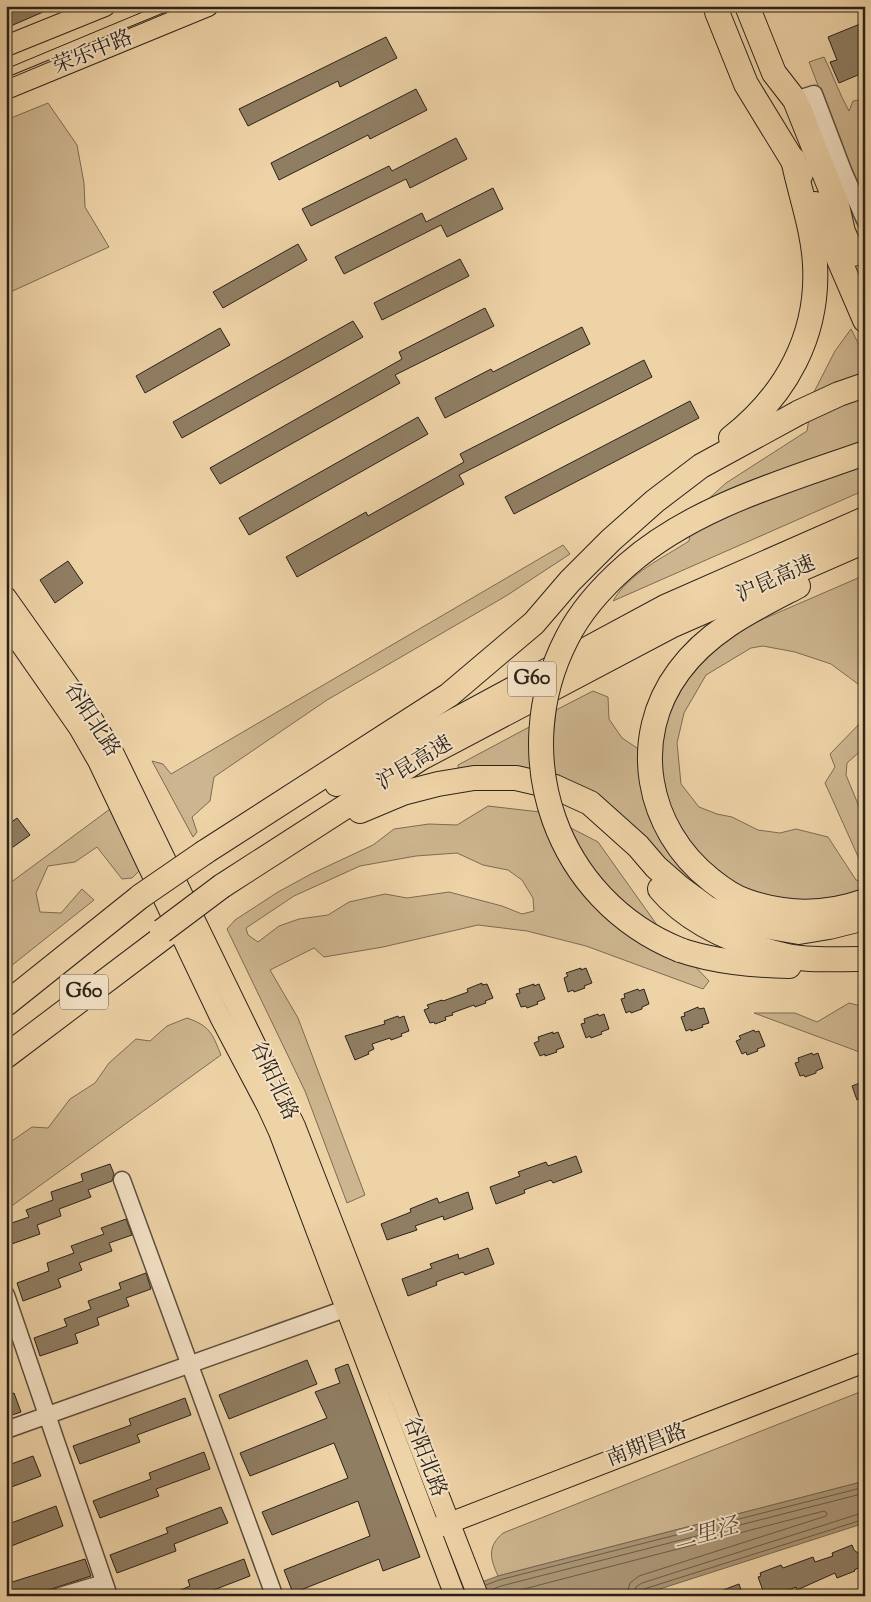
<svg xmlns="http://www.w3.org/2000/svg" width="871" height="1602" viewBox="0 0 871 1602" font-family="'Sorts Mill Goudy','Noto Serif SC',serif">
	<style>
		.green { fill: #cdb58f; stroke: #7c6c54; fill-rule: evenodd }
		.water { fill: #ac9777; stroke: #786852 }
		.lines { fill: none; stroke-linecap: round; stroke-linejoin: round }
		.shore { stroke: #6c5c48; stroke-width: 1 }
		.building { fill: #907e63; stroke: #2b221a }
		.minor-casing { stroke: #5c4e3d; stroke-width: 19 }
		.major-casing { stroke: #2b221a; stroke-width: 22 }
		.highway-casing { stroke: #2b221a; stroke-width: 26 }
		.minor { stroke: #f4e2c6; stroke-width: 16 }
		.major { stroke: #eed3a7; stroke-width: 20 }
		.highway { stroke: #eed3a7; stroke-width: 24 }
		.tram { stroke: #2b221a; stroke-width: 1 }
		.highway-bridge-casing { stroke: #2b221a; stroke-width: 26; stroke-linecap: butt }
		.highway-bridge { stroke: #eed3a7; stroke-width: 24 }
		.labels { text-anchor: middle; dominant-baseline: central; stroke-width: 4; stroke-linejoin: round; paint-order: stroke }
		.shield { fill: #f4e2c6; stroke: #675c4e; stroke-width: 1 }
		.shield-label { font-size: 20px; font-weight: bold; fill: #2b221a }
		.street-label { font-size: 21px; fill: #2b221a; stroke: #f4e2c6 }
		.water-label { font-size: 22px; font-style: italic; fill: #584b3b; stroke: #f4e2c6 }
	</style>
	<rect width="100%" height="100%" fill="#eed3a7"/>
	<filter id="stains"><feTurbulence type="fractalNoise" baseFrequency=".004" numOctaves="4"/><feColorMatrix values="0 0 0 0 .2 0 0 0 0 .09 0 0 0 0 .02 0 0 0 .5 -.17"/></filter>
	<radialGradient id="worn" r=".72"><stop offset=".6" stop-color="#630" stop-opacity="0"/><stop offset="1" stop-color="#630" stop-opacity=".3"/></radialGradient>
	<g class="green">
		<path d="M824 57C833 75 839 93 849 111L853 101 865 99V138L859 140 865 156V208L809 62Z"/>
		<path d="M48 103 77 145 84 183 85 207 109 247 6 294V120Z"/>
		<path d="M851 329 865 357V490L613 601C629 573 663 558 689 541L694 512 726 483 807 431 813 394 835 351Z"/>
		<path d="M563 545 570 554 506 596 327 700 214 777 210 801 192 817 197 832 193 837 152 761 163 764 171 774Z"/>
		<path d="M865 575V681L858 684 831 664 795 652 763 646 751 648 706 675 684 713 677 743 681 784 699 807 717 814 732 817 758 830 780 833 796 829 828 837 856 880 865 882V896L849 902 760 899 708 868 672 822 658 761 669 709 677 690 712 648 728 636 761 620Z"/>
		<path d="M593 691 608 697 609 719 622 738 643 752 646 797 751 919 707 902 608 803 553 774 552 748 556 710Z"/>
		<path d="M865 718V747L847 763 846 775 865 821V872L825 783 835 767 830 754Z"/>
		<path d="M533 725 534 774 459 773 458 765Z"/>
		<path d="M488 806 540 812 598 842 662 932 709 981 703 989 586 946 527 931 478 925 383 947 324 957 314 948 270 970 298 1018 365 1195 347 1203 305 1091 227 929 235 920 278 892 311 874 373 845 394 829 429 824 457 825ZM457 853 483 865 508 870 522 880 533 898 534 911 522 914 502 906 449 892 407 898 385 894 349 902 328 915 299 919 279 926 258 942 248 935 246 928 294 896 360 866 416 856Z"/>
		<path d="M110 809H117L147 863 132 878 122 879 97 847 75 862 48 866 36 893 40 912 61 913 82 889 94 900 6 970V886Z"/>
		<path d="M849 1003 865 1007V1054L754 1013H795L817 1022Z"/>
		<path d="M187 1018C210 1026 212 1033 221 1055L6 1210V1145L32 1127 48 1128 70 1099 95 1083 109 1063 136 1039 150 1041 167 1026Z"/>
		<path d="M865 1390V1481L498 1576C490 1558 487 1547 503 1533Z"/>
	</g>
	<path class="water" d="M865 1481V1523L638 1596H443L498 1576Z"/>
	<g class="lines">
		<g class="shore">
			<path d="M486 1585 499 1580 865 1487"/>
			<path d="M488 1591 501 1586 865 1493"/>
			<path d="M497 1596 824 1511 827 1513 826 1516 639 1576 630 1583 626 1596"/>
			<path d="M634 1596 636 1587 642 1583 865 1512"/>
			<path d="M640 1596V1591L644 1589 865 1519"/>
		</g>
	</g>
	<g class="building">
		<path d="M6 6H57L6 28Z"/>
		<path d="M865 22V72L839 83 830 62 837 60 828 37Z"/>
		<path d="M386 37 397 58 340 87 338 81 248 126 239 109Z"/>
		<path d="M416 89 427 110 370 139 368 135 279 180 271 163Z"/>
		<path d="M456 138 467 159 410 188 406 179 311 226 302 209 389 166 392 171Z"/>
		<path d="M493 188 503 209 447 237 441 225 344 274 335 257 422 213 426 222Z"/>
		<path d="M298 244 307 260 223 308 213 292Z"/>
		<path d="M460 259 469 276 382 320 374 303Z"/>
		<path d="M485 308 494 326 395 375 400 383 220 484 210 468 402 359 399 352Z"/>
		<path d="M353 321 363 337 182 438 173 422Z"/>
		<path d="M582 327 590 344 445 418 435 398 491 369 493 372Z"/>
		<path d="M220 328 230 345 145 393 136 376Z"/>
		<path d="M644 360 652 377 459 475 464 484 297 577 286 557 366 512 368 516 464 462 460 454Z"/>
		<path d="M690 401 699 418 514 514 505 497Z"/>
		<path d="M418 417 428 434 249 535 239 518Z"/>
		<path d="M68 561 83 583 55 603 40 580Z"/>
		<path d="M17 818 30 835 6 852V826Z"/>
		<path d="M581 968V970L586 968 592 983 584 986 585 988 574 992 573 990 568 992 564 978 568 976 566 973Z"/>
		<path d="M482 983V985L487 984 493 998 485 1001 486 1003 475 1007 474 1005 452 1013 453 1015 445 1017 446 1020 435 1024 434 1022 430 1023 424 1010 429 1008 427 1005 442 1000 443 1001 468 992 467 989Z"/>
		<path d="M534 984V986L539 984 545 999 537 1002 538 1004 527 1008 526 1006 521 1007 516 994 520 993 519 989Z"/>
		<path d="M638 989 639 991 644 989 649 1004 642 1007V1009L631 1013 630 1011 626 1013 621 999 625 998 624 994Z"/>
		<path d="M698 1007 699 1009 704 1008 709 1023 702 1025 703 1027 691 1031V1029L686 1031 681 1017 685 1016 684 1013Z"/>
		<path d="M598 1014 599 1016 604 1014 609 1029 601 1032 602 1034 591 1038 590 1036 586 1038 581 1024 585 1023 584 1019Z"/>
		<path d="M398 1016 399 1018 404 1016 409 1031 401 1034 402 1036 391 1040 390 1038 372 1044 374 1049 368 1052 369 1054 355 1060 345 1036 385 1024 384 1021Z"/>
		<path d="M754 1030 755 1032 759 1031 765 1046 757 1049 758 1051 747 1055 746 1052 742 1054 736 1041 741 1039 739 1036Z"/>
		<path d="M553 1032V1034L558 1032 564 1047 556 1050 557 1052 545 1056V1054L540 1056 534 1043 539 1041 538 1037Z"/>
		<path d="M812 1053 813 1055 818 1053 823 1068 816 1071V1073L805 1077 804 1075 800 1076 795 1063 799 1062 798 1058Z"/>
		<path d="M865 1081V1097L857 1100 852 1086Z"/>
		<path d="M576 1156 582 1172 553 1183 551 1180 524 1190 525 1193 496 1204 490 1187 520 1176 518 1172 546 1162 548 1166Z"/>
		<path d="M110 1164 114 1174 112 1181 88 1190 91 1197 59 1209 61 1216 37 1225 40 1234 6 1246V1225L29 1217 26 1210 53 1200 51 1192 83 1181 81 1174Z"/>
		<path d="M468 1192 473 1209 444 1220 443 1216 415 1226 417 1230 387 1240 381 1224 411 1212 410 1209 437 1198 439 1203Z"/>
		<path d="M126 1219 132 1235 109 1243 112 1251 79 1263 82 1270 58 1279 61 1287 23 1301 17 1283 49 1271 47 1263 74 1253 71 1246 104 1234 101 1228Z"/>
		<path d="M488 1248 494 1264 465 1275 463 1272 436 1282 437 1285 408 1296 402 1279 432 1268 430 1264 458 1254 459 1259Z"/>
		<path d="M146 1273 151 1289 126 1298 129 1306 97 1318 99 1325 75 1334 78 1343 40 1356 34 1338 67 1326 64 1319 91 1309 88 1301 121 1289 119 1283Z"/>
		<path d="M307 1360 317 1384 229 1419 219 1395Z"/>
		<path d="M348 1364 420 1557 383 1571 379 1559 293 1593 284 1570 370 1536 358 1501 272 1535 262 1512 348 1478 334 1443 250 1476 240 1453 327 1418 315 1392 340 1383 335 1369Z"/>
		<path d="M14 1393 21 1412 6 1417V1396Z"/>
		<path d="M185 1398 191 1415 137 1435 140 1442 80 1464 73 1446 131 1425 129 1419Z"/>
		<path d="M204 1452 210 1469 156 1489 159 1496 100 1518 93 1501 151 1479 149 1473Z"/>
		<path d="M33 1456 41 1476 6 1489V1466Z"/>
		<path d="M56 1506 63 1526 6 1548V1525Z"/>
		<path d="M221 1507 228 1523 174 1544 176 1551 117 1573 110 1555 168 1533 166 1528Z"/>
		<path d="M852 1545 854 1550 863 1557 861 1560 863 1566 854 1570 855 1571 837 1578 835 1573 797 1590 796 1587 773 1596H765L758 1577 761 1576 760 1573 781 1565 783 1568 813 1557 815 1562 833 1556 832 1553Z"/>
		<path d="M85 1559 91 1576 30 1596H6V1584Z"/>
		<path d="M244 1559 250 1576 198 1596H167L190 1586 188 1580Z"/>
		<path d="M739 1584 743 1596H710V1595Z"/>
	</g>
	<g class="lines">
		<defs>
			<g id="minor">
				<path d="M795 100 814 94 844 173 865 220"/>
				<path d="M122 1180 273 1592"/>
				<path d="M6 1295 109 1596"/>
				<path d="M6 1430 356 1305"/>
				<path d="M60 1596 104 1583"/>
			</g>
			<g id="major">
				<path d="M6 46 105 6"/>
				<path d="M6 89 208 6"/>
				<path d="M6 597 93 720 114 754 295 1126 478 1596"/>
				<path d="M6 623 79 728 98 761 220 1017 267 1106 279 1132 455 1596"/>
				<path d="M439 1527 865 1362"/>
			</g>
			<g id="highway">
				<path d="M747 6 774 73 795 100 837 205 843 232 853 254"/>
				<path d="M717 12 746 84 801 174"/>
				<path d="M815 204 865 320"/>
				<path d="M731 438C786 395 819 335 815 264 813 228 800 194 793 159"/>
				<path d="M798 586C754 609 709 630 679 671 629 738 646 829 711 880 721 888 733 897 746 901 785 915 826 915 865 901"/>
				<path d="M337 784 665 607 865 519"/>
				<path d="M360 811 403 793 438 784 474 778H516L555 787 590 803 638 846 656 867 680 888 707 908 736 921 799 932 829 927 865 918"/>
				<path d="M205 852 449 695 534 623 570 581 611 540 655 501 701 466 800 412"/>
				<path d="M222 886 421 758 673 625 865 541"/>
				<path d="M660 889C690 925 741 945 787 956 810 961 835 959 859 959"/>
				<path d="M680 950C715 962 752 965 789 966"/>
				<path d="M6 1004 141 896"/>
				<path d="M6 1056 165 936"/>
			</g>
		</defs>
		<use href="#minor" class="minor-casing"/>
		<use href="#major" class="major-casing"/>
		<use href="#highway" class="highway-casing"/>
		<use href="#minor" class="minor"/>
		<use href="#major" class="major"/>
		<use href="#highway" class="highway"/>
		<g class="tram">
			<path d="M6 69 157 6"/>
			<path d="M6 80 183 6"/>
		</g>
		<defs>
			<g id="highway-bridge">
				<path d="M800 412 839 394 865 385"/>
				<path d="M141 896 205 852"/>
				<path d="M162 931 222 886"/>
				<path d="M680 950C556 900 506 756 567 638 581 610 603 586 627 565 693 507 783 482 865 453"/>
			</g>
		</defs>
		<use href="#highway-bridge" class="highway-bridge-casing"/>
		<use href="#highway-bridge" class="highway-bridge"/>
	</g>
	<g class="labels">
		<g class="shield">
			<rect x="508" y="661.5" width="48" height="35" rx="4"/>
			<rect x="60" y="974.5" width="48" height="35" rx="4"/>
		</g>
		<g class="shield-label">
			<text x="532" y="679">G60</text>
			<text x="84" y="992">G60</text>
		</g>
		<g class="street-label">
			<text transform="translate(93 53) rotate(-22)">荣乐中路</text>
			<text transform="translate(776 580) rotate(-24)">沪昆高速</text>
			<text transform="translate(91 720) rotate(57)">谷阳北路</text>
			<text transform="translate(415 764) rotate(-31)">沪昆高速</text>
			<text transform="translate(273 1081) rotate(65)">谷阳北路</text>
			<text transform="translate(647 1446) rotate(-21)">南期昌路</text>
			<text transform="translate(424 1457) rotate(69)">谷阳北路</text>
		</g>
		<g class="water-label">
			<text transform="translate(706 1535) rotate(-15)">二里泾</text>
		</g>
	</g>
	<rect width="871" height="1602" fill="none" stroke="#eed3a7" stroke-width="25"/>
	<rect x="8" y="8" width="856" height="1587" fill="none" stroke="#2b221a" stroke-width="2.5"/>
	<rect x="12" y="12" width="846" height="1577" fill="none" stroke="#2b221a"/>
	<rect width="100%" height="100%" filter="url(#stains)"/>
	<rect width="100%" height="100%" fill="url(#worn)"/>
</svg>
